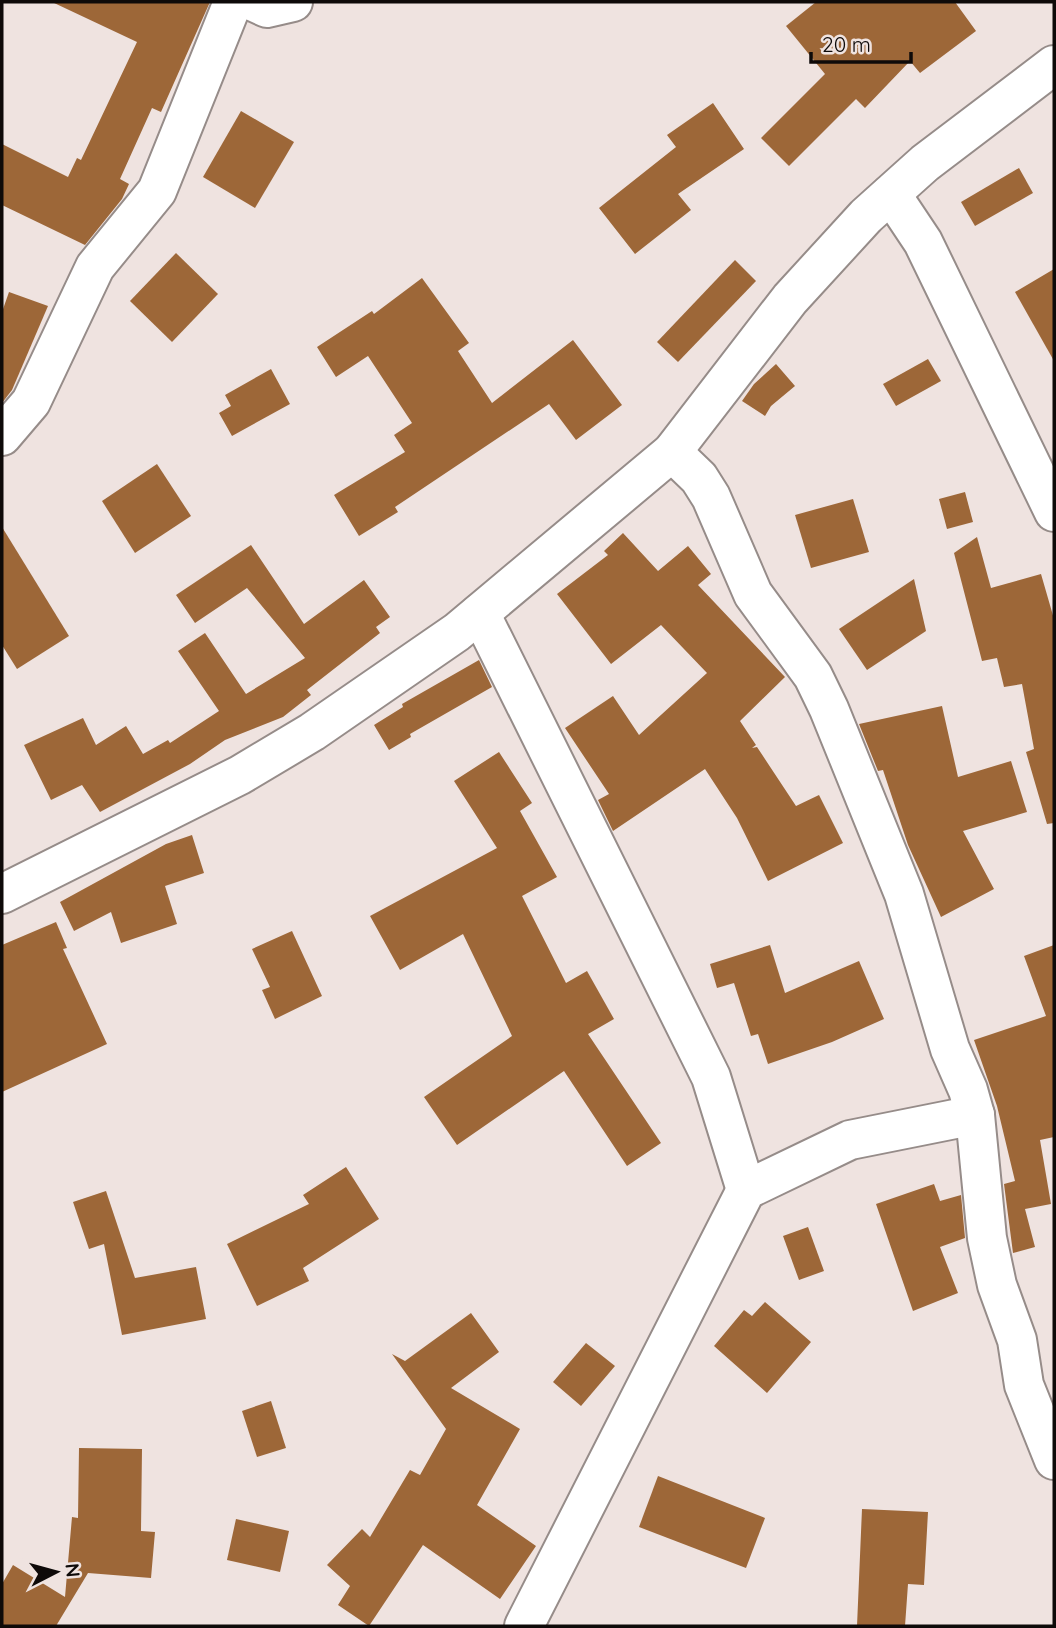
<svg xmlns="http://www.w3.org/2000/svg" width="1056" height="1628" viewBox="0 0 1056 1628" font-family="Quicksand,sans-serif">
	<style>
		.building { fill: #9d6738 }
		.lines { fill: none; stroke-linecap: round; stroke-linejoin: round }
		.minor-casing { stroke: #968c89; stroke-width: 42 }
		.minor { stroke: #fff; stroke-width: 38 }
	</style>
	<rect width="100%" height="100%" fill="#efe3e0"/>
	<g class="building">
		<path d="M52 2H210L161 112 152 108 120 179 129 184 122 199 85 245 2 205V144L68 177 77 158 81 160 137 42Z"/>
		<path d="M816 2H955L976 31 920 73 910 61 865 108 856 99 789 166 761 138 825 74 786 26Z"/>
		<path d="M713 103 744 149 678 194 691 210 635 254 599 208 676 147 667 135Z"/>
		<path d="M241 111 294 142 255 208 203 177Z"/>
		<path d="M1019 168 1033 193 975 226 961 202Z"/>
		<path d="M176 253 218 294 172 342 130 301Z"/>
		<path d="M735 260 756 281 678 362 657 342Z"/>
		<path d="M1054 269V361L1015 292Z"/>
		<path d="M422 278 469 343 458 351 492 403 573 340 622 405 576 440 549 404 395 507 398 512 359 536 334 495 405 452 394 435 412 423 368 356 336 377 317 347 372 311 374 314Z"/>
		<path d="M9 292 48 306 12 390 2 403V312Z"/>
		<path d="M928 359 941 381 896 406 883 384Z"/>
		<path d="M776 364 795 386 771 406 765 416 742 401 754 384Z"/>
		<path d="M271 369 290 404 232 436 219 413 231 406 225 395Z"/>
		<path d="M157 464 191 516 135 553 102 501Z"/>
		<path d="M965 492 973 522 947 529 939 499Z"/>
		<path d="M853 499 869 552 811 568 795 515Z"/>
		<path d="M2 527 69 636 17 669 2 645Z"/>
		<path d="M623 533 658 571 688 546 711 574 698 585 785 677 740 721 756 745 752 748 757 747 796 806 819 795 843 843 768 881 737 818 705 769 613 831 598 800 609 794 565 728 613 696 639 735 707 673 661 625 611 664 557 594 608 555 604 551Z"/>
		<path d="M977 537 991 588 1041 574 1054 619V823L1047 824 1026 752 1034 749 1022 684 1004 687 997 658 982 661 954 553Z"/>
		<path d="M251 545 304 624 364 580 390 617 376 627 380 633 307 690 311 695 283 717 225 740 190 764 100 812 82 785 51 800 24 745 83 718 96 745 126 726 143 754 168 740 170 743 219 711 178 651 205 633 246 694 305 658 247 588 195 623 176 595Z"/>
		<path d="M914 579 926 631 867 670 839 629Z"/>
		<path d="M479 660 492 687 410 734 411 737 389 750 374 725 403 707 402 704Z"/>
		<path d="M942 706 958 777 1011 761 1027 812 963 831 994 889 941 917 908 845 883 770 878 771 859 724Z"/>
		<path d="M499 752 532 803 520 811 557 877 522 896 566 983 587 971 614 1019 588 1034 661 1143 627 1166 564 1071 457 1145 424 1097 512 1036 463 934 400 970 370 916 497 848 454 781Z"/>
		<path d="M192 835 204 873 165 886 177 924 121 943 111 912 74 931 60 902 166 844Z"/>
		<path d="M56 922 67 948 63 949 107 1044 2 1092V945Z"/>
		<path d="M292 931 322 996 275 1019 262 990 270 987 252 949Z"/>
		<path d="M770 945 785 993 859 961 884 1019 832 1042 768 1064 758 1034 751 1036 734 983 717 988 710 964Z"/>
		<path d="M1054 945V1137L1040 1140 1051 1204 1025 1209 1035 1247 1013 1253 1004 1184 1015 1181 997 1106 974 1040 1046 1016 1024 956Z"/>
		<path d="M346 1167 379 1219 303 1268 309 1281 257 1306 227 1244 309 1204 303 1195Z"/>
		<path d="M934 1184 940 1201 961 1195 965 1238 940 1247 958 1293 913 1311 876 1204Z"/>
		<path d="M106 1191 135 1278 196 1267 206 1319 122 1335 104 1244 89 1249 73 1202Z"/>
		<path d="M808 1227 824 1271 799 1280 783 1236Z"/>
		<path d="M765 1302 811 1342 767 1393 714 1346 744 1310 752 1316Z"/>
		<path d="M471 1313 499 1352 451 1388 520 1429 477 1505 536 1546 500 1599 423 1545 369 1626 338 1605 350 1586 327 1565 362 1529 370 1537 410 1470 420 1475 446 1429 392 1354 405 1361Z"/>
		<path d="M586 1343 615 1366 581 1406 553 1382Z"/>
		<path d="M271 1401 286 1448 257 1457 242 1411Z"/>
		<path d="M79 1448 142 1449 141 1531 155 1532 151 1578 88 1573 56 1626H2V1584L13 1565 65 1597 72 1517 78 1518Z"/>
		<path d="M658 1476 765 1518 746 1568 639 1527Z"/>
		<path d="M862 1509 928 1512 924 1585 908 1584 905 1626H857Z"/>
		<path d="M236 1519 289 1531 280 1572 227 1560Z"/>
	</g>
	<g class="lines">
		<defs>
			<g id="minor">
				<path d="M254 2 267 8 293 2"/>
				<path d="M891 194 923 242 1054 512"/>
				<path d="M2 436 31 402 95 267 157 191 233 2"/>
				<path d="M672 452 699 478 711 497 753 594 813 676 829 709 904 894 950 1049 968 1090 975 1115 987 1238 997 1285 1017 1340 1024 1385 1054 1460"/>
				<path d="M480 613 711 1077 746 1190"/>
				<path d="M2 894 240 775 312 732 457 632 672 452 790 299 866 216 925 163 1054 65"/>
				<path d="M524 1626 746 1190 850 1140 975 1115"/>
			</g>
		</defs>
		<use href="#minor" class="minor-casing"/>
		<use href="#minor" class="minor"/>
	</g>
	<rect width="1056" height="1628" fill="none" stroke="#0e0a09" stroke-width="7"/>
	<g transform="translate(56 1572) rotate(84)" stroke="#efe3e0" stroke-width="5" paint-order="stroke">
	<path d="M0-5L12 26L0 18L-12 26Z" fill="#0e0a09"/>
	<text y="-10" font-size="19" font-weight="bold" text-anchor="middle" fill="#0e0a09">N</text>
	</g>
	<path d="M811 52v10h100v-10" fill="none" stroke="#0e0a09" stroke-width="3.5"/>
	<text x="822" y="52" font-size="21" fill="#0e0a09" stroke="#efe3e0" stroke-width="5" paint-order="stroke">20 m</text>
</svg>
